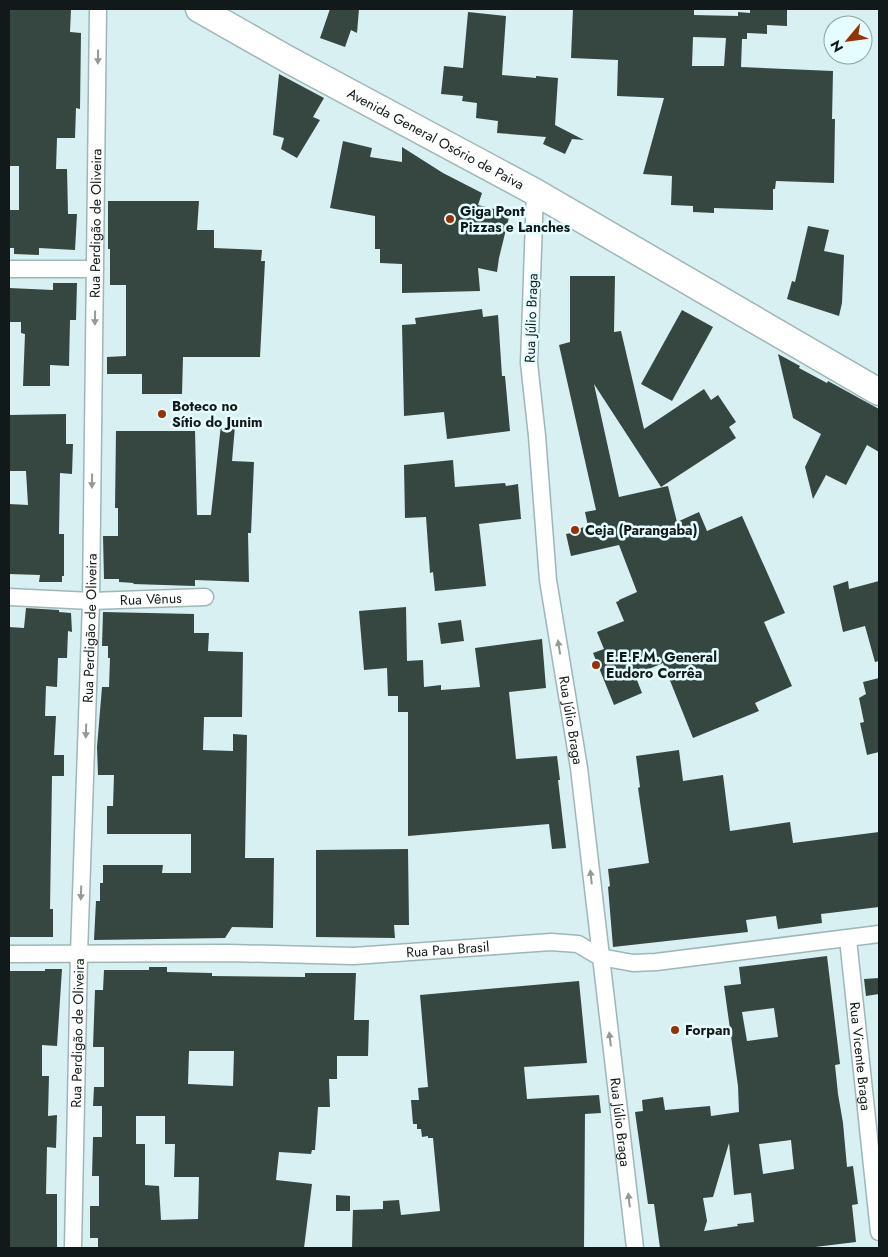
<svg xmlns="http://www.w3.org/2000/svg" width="888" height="1257" viewBox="0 0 888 1257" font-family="Jost,sans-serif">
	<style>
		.building { fill: #354740; fill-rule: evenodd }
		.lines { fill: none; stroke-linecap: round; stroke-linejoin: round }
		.street-casing { stroke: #9fb6b7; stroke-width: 19 }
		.primary-casing { stroke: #9fb6b7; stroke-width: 29 }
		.street { stroke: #fff; stroke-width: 16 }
		.primary { stroke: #fff; stroke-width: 26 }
		.oneway { fill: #949898 }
		.poi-dot { fill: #983205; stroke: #e5fdfe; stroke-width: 2 }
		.labels { text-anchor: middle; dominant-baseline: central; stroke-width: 5; stroke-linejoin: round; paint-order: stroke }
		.street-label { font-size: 14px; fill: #11191a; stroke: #e5fdfe }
		.poi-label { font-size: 14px; font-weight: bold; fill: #11191a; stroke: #e5fdfe; text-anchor: start }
	</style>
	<rect width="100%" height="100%" fill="#d8f0f1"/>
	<g class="building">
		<path d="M9 9H71L70 32 81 33 80 109 76 108 75 138H57L56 169H67L68 214H77L75 250 39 248V255L14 254V248H9V210H19V166H9Z"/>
		<path d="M330 9H359L357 33 351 30 345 47 320 38Z"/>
		<path d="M573 9H694V15L738 16V12L750 13V9H787V26L767 25V34L747 33V39H742L741 67 833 71 832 119H835L834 183 776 181 775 189H773V210L714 208V213L693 212V206L671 205 672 176 643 174 664 98 617 96 618 60 571 58ZM693 37 726 38 724 66H692Z"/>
		<path d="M468 12 506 16 502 75 536 78V76L558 78 555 125 584 140 572 139 565 154 543 144 546 137 497 133 498 121 476 118 477 103 462 101 463 96 441 94 444 66 463 68Z"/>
		<path d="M279 74 324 98 313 117 320 120 297 158 281 149 284 138 273 135Z"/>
		<path d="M343 141 372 148 370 157 402 162V147L443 173 482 193 478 205 510 213 499 258 497 272 478 268 480 291 402 293V264L380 263V249H375V216L330 208Z"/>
		<path d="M108 201H199L197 230H214V248L262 250 261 261H265L260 357H183L182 394H142V374H107V357L126 356V285H110V249H108Z"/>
		<path d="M808 226 829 230 824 251 844 255 842 303 839 316 787 299 792 281 795 282Z"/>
		<path d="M570 276H615L614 332 621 331 644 429 704 389 711 400 718 395 736 422 729 427 736 438 661 487 594 384 619 497 668 486 677 522 699 512 707 531 742 516 785 613 764 622 792 686 755 703 759 711 693 738 663 663 635 675 642 693 614 705 593 653 604 649 597 632 624 621 616 602 619 601V600L637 592 619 545 571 556 566 534 577 532V529L588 526 585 512 596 510 559 345 570 342Z"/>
		<path d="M53 283H77L76 320H70L69 366 50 365V386H23L25 334 21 333V322H9V288L53 290Z"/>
		<path d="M482 309 483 317 498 315 502 376H505L510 431 447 439 444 412 404 416 402 325 416 324 415 318Z"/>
		<path d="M682 310 713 327 672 401 641 384Z"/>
		<path d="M778 354 800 366 799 368 827 383 828 381 879 409V452L867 445 846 485 826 475 813 499 805 467 821 434 793 418Z"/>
		<path d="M66 414V444H73L72 474 60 473 59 534H64V576H62V582H39L40 575 9 574V504L28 505 26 471H9V415Z"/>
		<path d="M221 425 235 426 232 461 254 462 251 533H248L249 582 195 580V586L133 584 134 583 119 582V579H104L103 536H118V508H115L116 431H195L197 515H211Z"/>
		<path d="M453 460 455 487 505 483 506 486 518 484 521 519 479 524 486 586 435 591 433 572 430 573 426 517 405 518 404 465Z"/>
		<path d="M848 581 849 589 879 581V661L875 662 865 626 843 632 833 586Z"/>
		<path d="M406 607 407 661 423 660 424 687 441 685V690L480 687 475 648 542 639 546 688 509 692 516 759 557 756 560 780H558L566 848 552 849 549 824 408 836V712H398V696H388L387 668 364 670 359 611Z"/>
		<path d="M26 608 59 610V612L71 613 72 632 68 631 67 658H58L57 687 46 686 45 716H56L54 755H64V776H52L50 909H53V937H9V627L24 628Z"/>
		<path d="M103 612 194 614V633H209L208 651 243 652 242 717H204L203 750 233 751V734L247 735 245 858H274L273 928 232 927 225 938 94 940 96 901H100V883H103V865H163L162 873H191V834H107V806H113L114 775H98L97 747 102 687H109L110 658H108V646H102Z"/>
		<path d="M461 620 464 641 441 644 438 623Z"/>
		<path d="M879 678V752L867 755 860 723 864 722 859 698 866 694 863 682Z"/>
		<path d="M679 750 683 781 723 775 730 831 790 822 793 843 879 832V907L821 914 822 923 778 929 776 916 746 920 748 932 613 947 608 887 610 886 608 869 649 863 638 788 640 787 636 756Z"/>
		<path d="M408 849 409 925H394L395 938 316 937V850Z"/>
		<path d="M827 956 840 1064 835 1065 838 1094 843 1123 847 1167 853 1166 858 1204 852 1205 856 1242 807 1248H660L654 1204H648L635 1112 643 1111 642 1100 663 1097 665 1110 710 1106 711 1116 739 1112 738 1086 724 986 741 984 739 967ZM774 1008 778 1037 747 1041 742 1012ZM791 1140 794 1169 763 1174 759 1144ZM729 1143 734 1195 751 1193 754 1222 737 1224 738 1226 704 1231 707 1221 703 1198 713 1197Z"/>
		<path d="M149 967H167V972L212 973V976L305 977V973H356L354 1020H369L368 1056H337V1079H329L330 1107H318L315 1150H312L311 1154 279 1152 276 1180 312 1184 304 1248H98V1238H90V1206H99V1176H92L93 1137H102V1106H93L94 1087H104V1047H93L95 990H103L104 970H149ZM189 1051H234L233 1086 188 1084ZM136 1116H165V1144H175L174 1177H199L198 1219 161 1220 159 1186 145 1185V1144H136Z"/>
		<path d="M45 969H62L57 1046 42 1045V1076H49L48 1116 57 1115 56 1148 47 1147 46 1194H57V1248H9V971H45Z"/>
		<path d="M879 978V994L866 996 864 979Z"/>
		<path d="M579 981 587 1063 524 1067 527 1099 599 1095 601 1113 585 1114 584 1248H352L353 1210 383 1209V1201L399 1200 401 1215 440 1211 433 1138H428V1136L422 1137 421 1129H417V1124H413L411 1100H419L418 1088 428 1087 420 995Z"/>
		<path d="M336 1195 350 1196V1211H336Z"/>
	</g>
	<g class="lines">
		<defs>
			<g id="street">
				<path id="s1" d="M535 192 529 363 537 436 548 580 579 768 635 1248"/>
				<path d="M9 269H95"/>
				<path id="s2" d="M9 597 91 601 205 597"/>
				<path id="s3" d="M848 939 879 1232"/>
				<path id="s4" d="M9 954 228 953 354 956 551 942 578 944 600 957 633 963 656 962 879 934"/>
				<path id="s5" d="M73 1248 79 954 91 601 98 9"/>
			</g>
			<g id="primary">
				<path id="s6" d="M199 9 289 60 535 192 879 392"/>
			</g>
		</defs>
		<use href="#street" class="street-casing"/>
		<use href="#primary" class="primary-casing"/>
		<use href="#street" class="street"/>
		<use href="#primary" class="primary"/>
	</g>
	<defs><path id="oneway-solid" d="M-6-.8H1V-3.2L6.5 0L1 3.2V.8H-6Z" transform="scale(1.25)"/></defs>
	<g class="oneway">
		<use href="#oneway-solid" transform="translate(98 57) rotate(91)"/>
		<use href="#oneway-solid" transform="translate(95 318) rotate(91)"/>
		<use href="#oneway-solid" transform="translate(92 481) rotate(91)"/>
		<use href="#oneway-solid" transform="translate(559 647) rotate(-99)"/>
		<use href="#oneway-solid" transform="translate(86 731) rotate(92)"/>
		<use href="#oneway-solid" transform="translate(591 877) rotate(-96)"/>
		<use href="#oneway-solid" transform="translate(81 893) rotate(92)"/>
		<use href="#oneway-solid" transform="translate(610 1039) rotate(-97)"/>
		<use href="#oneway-solid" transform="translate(629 1200) rotate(-97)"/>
	</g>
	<g class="poi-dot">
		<circle cx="450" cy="219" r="5"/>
		<circle cx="162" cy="414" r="5"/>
		<circle cx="575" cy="530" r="5"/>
		<circle cx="596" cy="665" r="5"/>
		<circle cx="675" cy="1030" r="5"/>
	</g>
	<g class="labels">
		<g class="street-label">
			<text stroke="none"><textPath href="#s6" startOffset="270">Avenida General Osório de Paiva</textPath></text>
			<text stroke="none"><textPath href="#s5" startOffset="1025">Rua Perdigão de Oliveira</textPath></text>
			<text transform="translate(531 318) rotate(-88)">Rua Júlio Braga</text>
			<text stroke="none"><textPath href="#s2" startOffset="142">Rua Vênus</textPath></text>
			<text stroke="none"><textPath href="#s5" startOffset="620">Rua Perdigão de Oliveira</textPath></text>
			<text stroke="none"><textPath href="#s1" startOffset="531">Rua Júlio Braga</textPath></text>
			<text stroke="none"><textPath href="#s4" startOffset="439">Rua Pau Brasil</textPath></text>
			<text stroke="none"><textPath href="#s5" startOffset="215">Rua Perdigão de Oliveira</textPath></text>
			<text stroke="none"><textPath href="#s3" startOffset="118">Rua Vicente Braga</textPath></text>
			<text stroke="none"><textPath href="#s1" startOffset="936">Rua Júlio Braga</textPath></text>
		</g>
		<g class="poi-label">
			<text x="460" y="211">Giga Pont<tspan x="460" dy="16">Pizzas e Lanches</tspan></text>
			<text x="172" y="406">Boteco no<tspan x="172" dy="16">Sítio do Junim</tspan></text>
			<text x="585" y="530">Ceja (Parangaba)</text>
			<text x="606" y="657">E.E.F.M. General<tspan x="606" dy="16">Eudoro Corrêa</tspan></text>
			<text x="685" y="1030">Forpan</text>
		</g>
	</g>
	<rect width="888" height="1257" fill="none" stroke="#11191a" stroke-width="20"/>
	<g transform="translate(848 40) rotate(241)"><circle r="24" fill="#e5fdfe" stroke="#90a2a3"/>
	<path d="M0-4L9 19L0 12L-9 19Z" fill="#983205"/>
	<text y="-8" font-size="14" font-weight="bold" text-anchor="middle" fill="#11191a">N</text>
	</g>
</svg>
